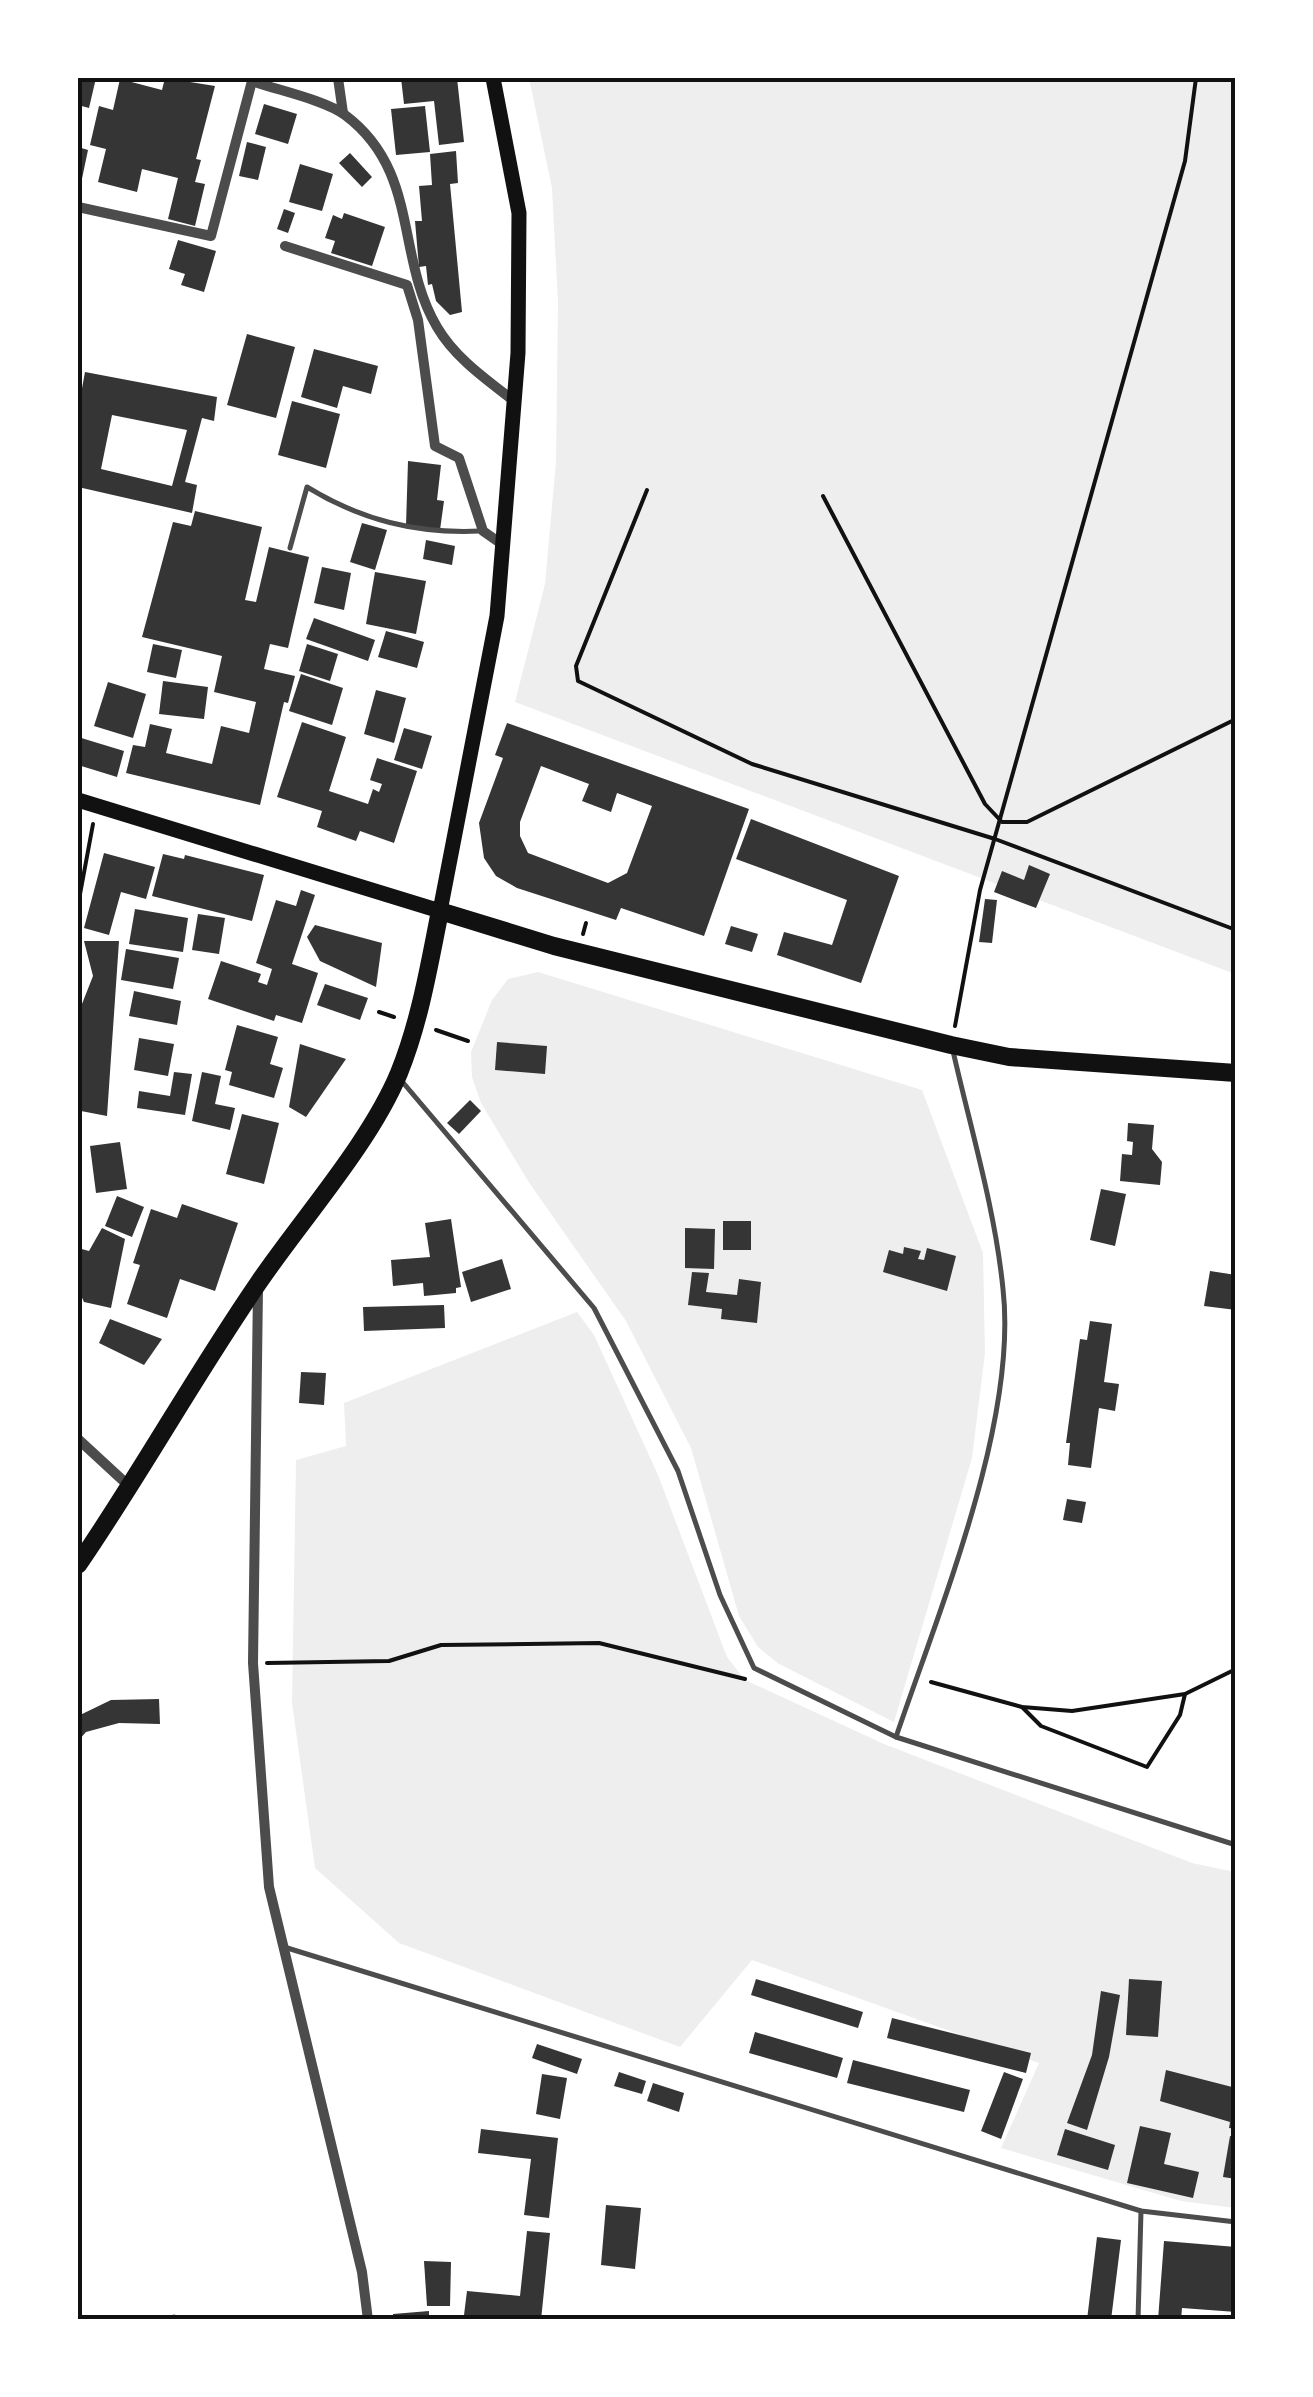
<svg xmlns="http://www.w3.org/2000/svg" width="1313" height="2397" viewBox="0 0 1313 2397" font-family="'Source Serif 4',serif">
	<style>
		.green { fill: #eee }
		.building { fill: #353535; fill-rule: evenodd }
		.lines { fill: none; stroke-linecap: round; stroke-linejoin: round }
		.path { stroke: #111; stroke-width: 4 }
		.service { stroke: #4c4c4c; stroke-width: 5 }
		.minor { stroke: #4c4c4c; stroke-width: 10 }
		.secondary { stroke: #111; stroke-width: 15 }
		.trunk { stroke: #111; stroke-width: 18 }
		.neatline { fill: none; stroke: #111; stroke-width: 4 }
	</style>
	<rect width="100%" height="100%" fill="#fff"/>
	<g class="green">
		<path d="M529 78H1235V974L515 702 545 584 556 462 558 302 552 188Z"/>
		<path d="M538 972 922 1090 983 1253 985 1353 972 1458 894 1722 779 1664 758 1647 739 1616 691 1448 626 1321 528 1181 481 1103 472 1077 471 1052 492 1000 508 979Z"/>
		<path d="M577 1312 594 1335 658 1475 727 1657 745 1680 884 1744 1192 1863 1235 1872V2208L1181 2201 1001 2148 1039 2063 752 1960 680 2047 399 1943 315 1868 292 1703 296 1460 346 1446 344 1403Z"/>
	</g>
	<g class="building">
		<path d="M78 78H96L89 108 78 105Z"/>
		<path d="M165 78 215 86 196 159 201 160 195 182 205 184 195 226 168 219 178 178 142 169 137 192 98 182 106 149 90 145 99 106 113 110 120 79 162 90Z"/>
		<path d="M401 78H457L464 142 439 145 434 101 404 104Z"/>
		<path d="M264 104 297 114 288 144 255 134Z"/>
		<path d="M425 106 430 152 396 155 391 109Z"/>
		<path d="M247 142 266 147 258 180 239 176Z"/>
		<path d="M78 147 88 150 79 193H78Z"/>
		<path d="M456 151 458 183 450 184 462 312 450 315 436 301 432 284 428 285 426 266 419 267 415 221H422L419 186 432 185 430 154Z"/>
		<path d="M350 153 372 177 362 187 339 163Z"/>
		<path d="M300 164 333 174 322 211 289 202Z"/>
		<path d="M284 209 295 213 288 233 277 229Z"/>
		<path d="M344 213 385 227 372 266 331 253 335 241 325 238 333 215 342 219Z"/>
		<path d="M178 240 216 251 204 292 181 285 185 274 169 269Z"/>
		<path d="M247 334 295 347 276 418 227 405Z"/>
		<path d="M314 349 378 366 371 394 343 386 337 408 301 397Z"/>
		<path d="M85 372 217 397 214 421 202 418 185 482 197 485 192 513 78 487V410ZM112 415 187 430 172 486 101 469Z"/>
		<path d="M292 401 340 414 326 468 278 455Z"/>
		<path d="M408 461 441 465 437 500 444 501 440 530 406 526Z"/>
		<path d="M195 511 262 527 245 600 256 602 269 547 309 557 288 648 270 644 264 669 295 676 288 703 284 702 260 805 126 773 133 745 145 747 150 724 172 729 166 753 212 764 221 726 249 733 256 702 214 692 222 656 142 637 173 522 191 526Z"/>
		<path d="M362 523 387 530 375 570 350 562Z"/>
		<path d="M426 540 455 546 452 565 423 559Z"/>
		<path d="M322 567 351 573 344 610 314 603Z"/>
		<path d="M375 572 426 581 416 634 366 624Z"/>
		<path d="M314 618 375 640 368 661 306 639Z"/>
		<path d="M386 631 424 642 417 668 378 657Z"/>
		<path d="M153 644 182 650 176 678 147 672Z"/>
		<path d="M307 644 338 654 330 681 299 671Z"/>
		<path d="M301 674 343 688 332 725 289 711Z"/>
		<path d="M163 681 208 687 204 719 159 714Z"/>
		<path d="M108 682 146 694 133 738 94 726Z"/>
		<path d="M376 690 406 698 394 743 364 734Z"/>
		<path d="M302 722 346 737 329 791 368 804 373 789 379 792 382 784 370 780 377 758 417 771 394 843 360 831 356 841 317 827 322 811 277 797Z"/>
		<path d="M507 723 749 809 704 936 621 908 616 920 517 888 496 876 484 858 479 823 503 758 495 755ZM541 766 589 784 582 801 611 812 617 793 652 806 627 873 608 883 528 853 520 836V822Z"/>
		<path d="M404 728 432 736 422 769 394 760Z"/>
		<path d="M78 737 124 751 117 777 78 765Z"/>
		<path d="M751 819 899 876 861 983 777 955 784 932 832 945 847 900 736 859Z"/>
		<path d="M104 853 155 867 146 899 121 892 109 935 84 928Z"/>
		<path d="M163 854 184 859 185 855 264 875 252 921 152 896Z"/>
		<path d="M1029 865 1050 874 1036 908 994 892 1002 871 1024 880Z"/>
		<path d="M301 890 315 895 292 964 318 973 302 1023 276 1015 274 1021 208 999 221 961 261 974 258 982 267 985 272 969 256 963 276 900 296 906Z"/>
		<path d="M985 899 997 900 992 943 979 942Z"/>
		<path d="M135 909 188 918 183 952 129 944Z"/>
		<path d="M198 914 225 918 219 954 192 950Z"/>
		<path d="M315 925 382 943 376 987 320 961 307 937Z"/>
		<path d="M731 926 758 934 752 952 725 944Z"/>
		<path d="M84 941H119L107 1116 81 1111 80 1009 93 976Z"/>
		<path d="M126 949 179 958 173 989 121 980Z"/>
		<path d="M325 984 368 998 360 1020 317 1005Z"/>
		<path d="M134 991 181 1001 177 1025 129 1016Z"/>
		<path d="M237 1025 278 1037 270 1064 283 1068 274 1098 229 1085 232 1072 225 1070Z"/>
		<path d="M139 1038 174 1044 168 1076 134 1070Z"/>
		<path d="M497 1042 547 1046 545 1074 495 1070Z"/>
		<path d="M300 1044 346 1059 306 1117 289 1107Z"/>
		<path d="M174 1072 192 1074 185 1115 137 1108 139 1091 170 1096Z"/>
		<path d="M202 1072 221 1076 215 1104 235 1108 230 1130 192 1121Z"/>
		<path d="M470 1100 481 1111 459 1134 447 1123Z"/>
		<path d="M242 1114 279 1123 264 1184 226 1174Z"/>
		<path d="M1128 1123 1154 1125 1152 1149 1162 1162 1160 1185 1120 1181 1122 1154 1132 1155 1133 1142 1127 1141Z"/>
		<path d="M120 1142 127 1189 96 1193 90 1146Z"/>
		<path d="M1101 1189 1126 1194 1115 1246 1090 1240Z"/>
		<path d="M117 1196 144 1207 132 1237 105 1226Z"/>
		<path d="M182 1204 238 1223 215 1291 180 1279 167 1318 127 1304 140 1265 133 1263 151 1209 177 1218Z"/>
		<path d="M451 1219 461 1287 456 1288V1293L424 1296 423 1283 393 1286 391 1260 430 1257 425 1223Z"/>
		<rect x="723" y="1221" width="28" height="29"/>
		<path d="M102 1228 125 1239 111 1308 84 1302 78 1289V1248L89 1251Z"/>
		<path d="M685 1228 715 1229 714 1269 685 1268Z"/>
		<path d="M904 1247 921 1251 918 1259 924 1260 927 1248 956 1256 947 1291 883 1272 889 1250 903 1254Z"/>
		<path d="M502 1259 511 1289 471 1302 462 1272Z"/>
		<path d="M1210 1271 1236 1275V1310L1204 1306Z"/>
		<path d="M692 1272 709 1273 706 1292 737 1295 739 1279 761 1282 757 1323 721 1319 722 1309 688 1305Z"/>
		<path d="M444 1305 445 1328 364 1331 363 1307Z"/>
		<path d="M110 1319 162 1339 144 1365 99 1343Z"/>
		<path d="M1090 1321 1112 1324 1104 1382 1119 1384 1115 1411 1099 1408 1091 1468 1068 1465 1070 1443H1066L1080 1339 1087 1340Z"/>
		<path d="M301 1372 326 1373 324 1405 299 1403Z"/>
		<path d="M1067 1499 1086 1502 1082 1523 1063 1520Z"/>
		<path d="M159 1699 160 1724 119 1723 86 1732 78 1741V1716L111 1700Z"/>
		<path d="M756 1979 863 2012 858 2028 751 1995Z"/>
		<path d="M1129 1979 1162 1981 1158 2037 1126 2035Z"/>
		<path d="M1101 1991 1120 1995 1109 2057 1087 2130 1067 2123 1092 2055Z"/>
		<path d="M892 2018 1031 2053 1026 2073 887 2038Z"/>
		<path d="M755 2032 843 2058 837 2078 749 2053Z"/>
		<path d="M537 2044 582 2059 577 2074 532 2058Z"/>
		<path d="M853 2060 970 2090 964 2112 847 2083Z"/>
		<path d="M1166 2070 1236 2088V2129L1229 2128 1230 2122 1160 2101Z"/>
		<path d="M619 2072 646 2081 642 2094 614 2086Z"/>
		<path d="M1004 2072 1023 2079 1001 2139 981 2131Z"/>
		<path d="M542 2074 567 2078 560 2119 536 2114Z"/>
		<path d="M653 2083 684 2093 679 2112 647 2101Z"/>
		<path d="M1140 2126 1171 2133 1164 2164 1199 2172 1193 2198 1127 2183Z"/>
		<path d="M481 2129 558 2138 549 2218 524 2215 531 2159 478 2153Z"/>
		<path d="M1065 2129 1115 2145 1108 2170 1057 2155Z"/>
		<path d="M1230 2136 1236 2137V2179L1223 2177Z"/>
		<path d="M606 2205 641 2208 635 2269 601 2265Z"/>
		<path d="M527 2231 550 2233 541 2320 464 2315 467 2291 520 2296Z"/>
		<path d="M1097 2237 1121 2240 1111 2320H1087Z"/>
		<path d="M1164 2241 1236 2247V2312L1182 2308 1181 2320H1158Z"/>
		<path d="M424 2261 451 2262 450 2306H427Z"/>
		<path d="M429 2311V2320H393V2314Z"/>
	</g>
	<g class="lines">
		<g class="path">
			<path d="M647 490 576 666 578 681 752 764 995 839 1236 930"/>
			<path d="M823 496 985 804 1002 822H1027L1236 719"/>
			<path d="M78 905 93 824"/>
			<path d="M583 934 586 923"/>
			<path d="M379 1012 394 1017"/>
			<path d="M955 1026 980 890 1185 161 1196 78"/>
			<path d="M436 1030 468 1041"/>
			<path d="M267 1663 389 1661 441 1645 599 1643 745 1679"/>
			<path d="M931 1682 1022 1707 1072 1711 1185 1694 1236 1669"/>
			<path d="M1022 1707 1041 1726 1147 1767 1180 1715 1185 1694"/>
		</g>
		<g class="service">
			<path d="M290 548 307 487C361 520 416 534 480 531"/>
			<path d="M400 1079 594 1308 678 1471 720 1595 754 1668 896 1737 1236 1845"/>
			<path d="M896 1737C939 1610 1018 1422 1003 1289 995 1209 971 1130 953 1051"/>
			<path d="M284 1947 1141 2211 1236 2222"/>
			<path d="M174 2320V2317"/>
			<path d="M1138 2320 1141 2211"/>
		</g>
		<g class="minor">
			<path d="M338 78 343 113"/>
			<path d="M78 207 211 236 252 81C277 90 325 100 345 115 420 171 395 256 437 327 455 358 487 380 514 401"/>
			<path d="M285 246 407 285 418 320 435 446 459 458 483 531 503 545"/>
			<path d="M258 1288 253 1663 269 1887 362 2272 368 2320"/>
			<path d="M78 1439 130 1487"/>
		</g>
		<path class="secondary" d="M78 800 440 911 497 616 518 353 519 213 493 78"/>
		<path class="trunk" d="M78 1565C141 1473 195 1375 259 1282 302 1219 370 1143 399 1073 420 1021 429 966 440 911L554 946 951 1045 1009 1057 1236 1073"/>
	</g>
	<rect width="1313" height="2397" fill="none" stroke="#ffffff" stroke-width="160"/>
	<rect x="80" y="80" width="1153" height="2237" class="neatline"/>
</svg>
